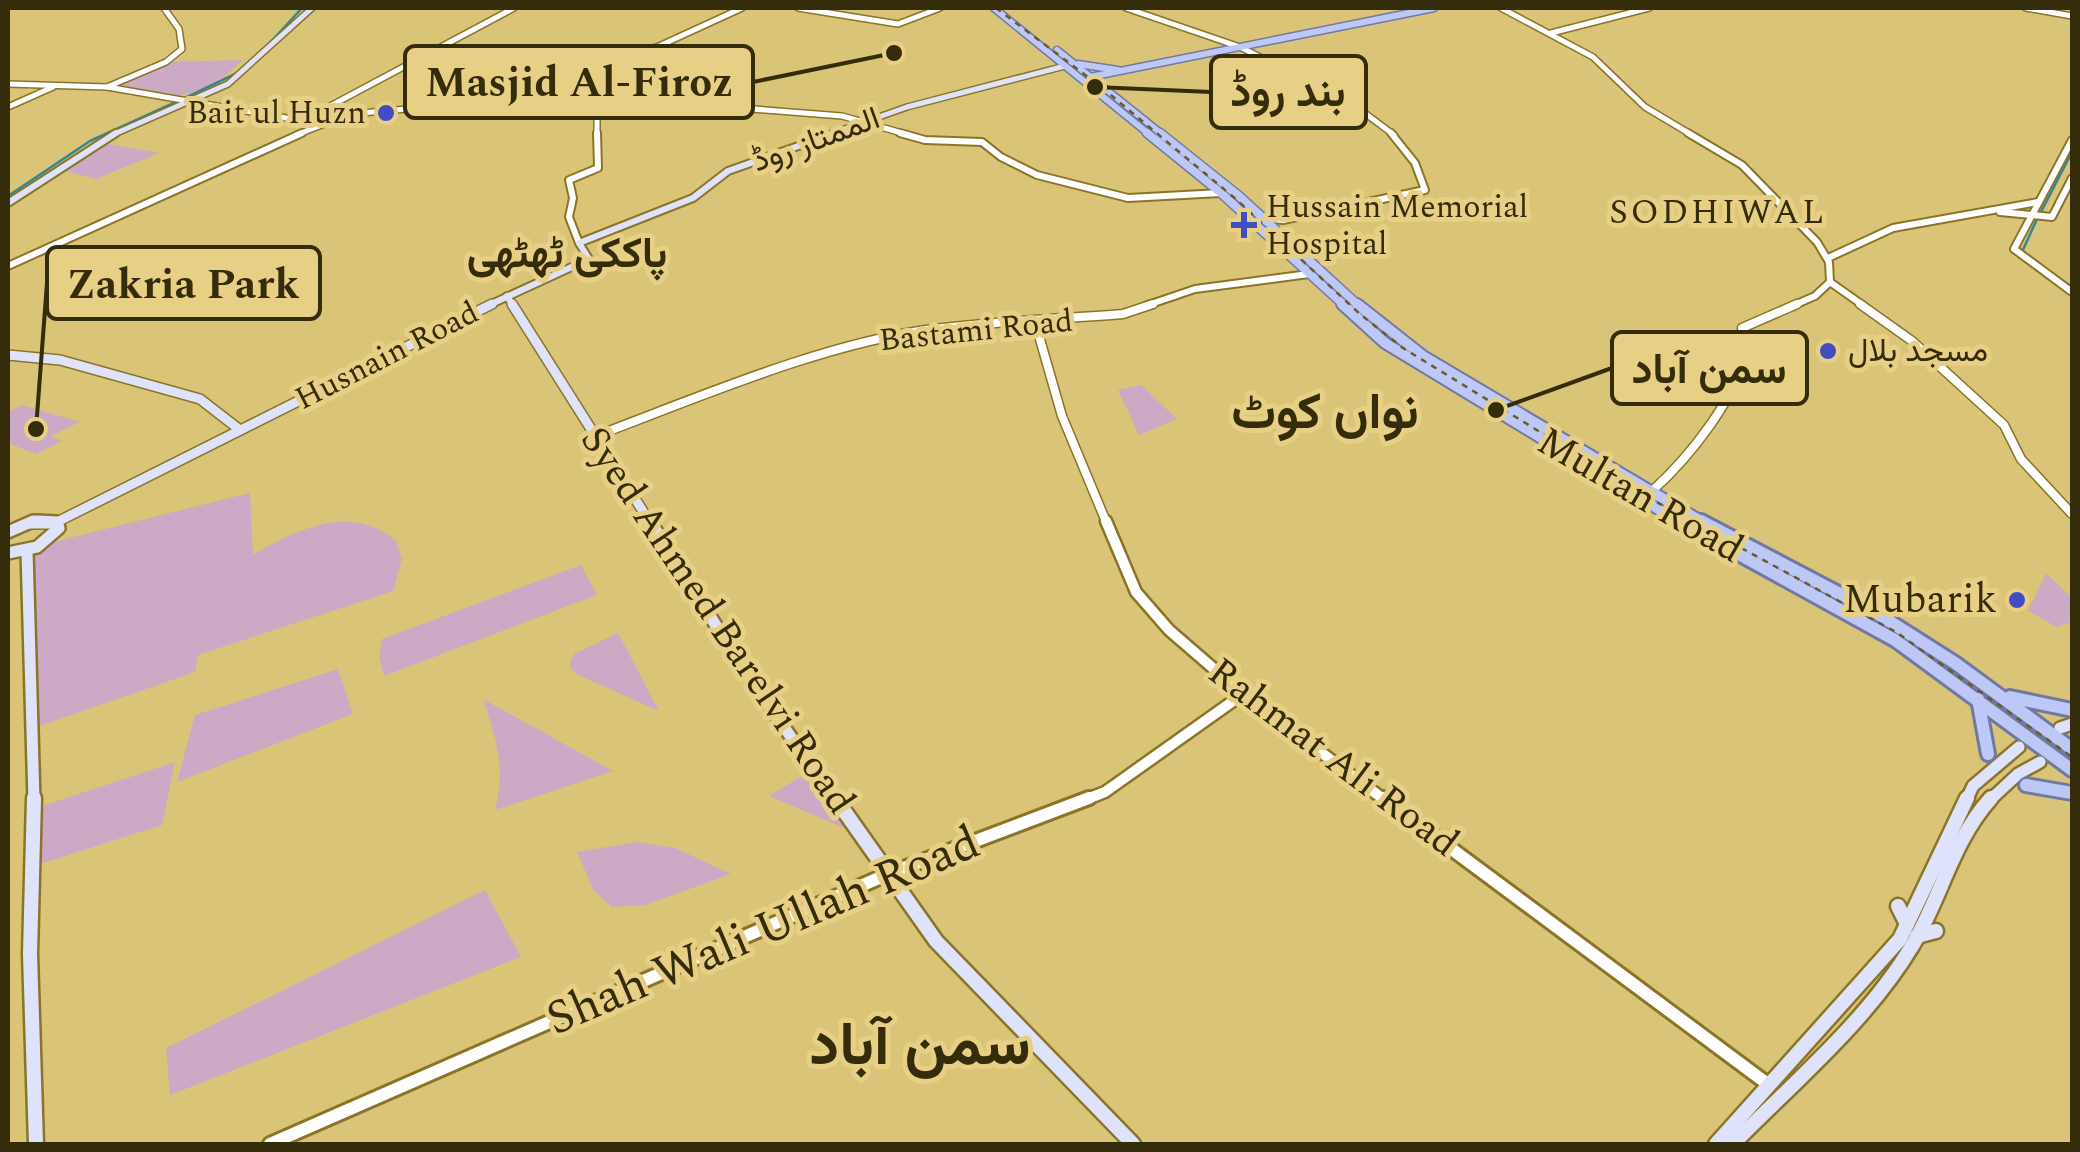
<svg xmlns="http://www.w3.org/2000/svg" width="2080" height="1152" viewBox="0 0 2080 1152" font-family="Spectral,Vazirmatn,serif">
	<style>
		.green { fill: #ccaac5 }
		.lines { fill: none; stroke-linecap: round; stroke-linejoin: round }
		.stream { stroke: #338696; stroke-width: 2.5 }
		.tertiary-far4-casing { stroke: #8a7527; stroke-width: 8 }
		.tertiary-far3-casing { stroke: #8a7527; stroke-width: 10 }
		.tertiary-far2-casing { stroke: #8a7527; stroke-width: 11 }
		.tertiary-far1-casing { stroke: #8a7527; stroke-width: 15 }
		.tertiary-casing { stroke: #8a7527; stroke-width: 18 }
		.secondary-far4-casing { stroke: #8a7527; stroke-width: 8 }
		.secondary-far3-casing { stroke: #8a7527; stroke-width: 10 }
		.secondary-far2-casing { stroke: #8a7527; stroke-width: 12 }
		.secondary-far1-casing { stroke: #8a7527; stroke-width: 16 }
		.secondary-casing { stroke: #8a7527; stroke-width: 19 }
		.primary-far3-casing { stroke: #7179a2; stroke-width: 9 }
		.primary-far2-casing { stroke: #7179a2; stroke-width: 11 }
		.primary-far1-casing { stroke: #7179a2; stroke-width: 14 }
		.primary-casing { stroke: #7179a2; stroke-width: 18 }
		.tertiary-far4 { stroke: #fff; stroke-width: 5 }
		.tertiary-far3 { stroke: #fff; stroke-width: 6 }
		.tertiary-far2 { stroke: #fff; stroke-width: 8 }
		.tertiary-far1 { stroke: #fff; stroke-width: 10 }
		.tertiary { stroke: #fff; stroke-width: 12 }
		.secondary-far4 { stroke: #dee3fb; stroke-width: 5 }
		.secondary-far3 { stroke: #dee3fb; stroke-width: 6 }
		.secondary-far2 { stroke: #dee3fb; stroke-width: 9 }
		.secondary-far1 { stroke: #dee3fb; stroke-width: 11 }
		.secondary { stroke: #dee3fb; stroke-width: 14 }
		.primary-far3 { stroke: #bdc8f7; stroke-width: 6 }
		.primary-far2 { stroke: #bdc8f7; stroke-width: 8 }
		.primary-far1 { stroke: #bdc8f7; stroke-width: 10 }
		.primary { stroke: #bdc8f7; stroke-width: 12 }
		.rail { stroke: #685b2e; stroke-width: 2.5; stroke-dasharray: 6 6; stroke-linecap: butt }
		.poi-dot { fill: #414dc1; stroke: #e7d085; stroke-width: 4 }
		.labels { text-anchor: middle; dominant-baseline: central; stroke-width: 10; stroke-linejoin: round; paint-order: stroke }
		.far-poi-label { font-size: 32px; fill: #352c0c; stroke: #e7d085; text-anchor: start }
		.far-street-label { font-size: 32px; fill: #352c0c; stroke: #e7d085 }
		.far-neighbourhood-label { font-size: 35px; letter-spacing: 2.5px; fill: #352c0c; stroke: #e7d085 }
		.street-label { font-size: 40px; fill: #352c0c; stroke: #e7d085 }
		.poi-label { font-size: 40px; fill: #352c0c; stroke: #e7d085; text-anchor: end }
		.far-district-label { font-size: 42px; font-weight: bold; fill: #352c0c; stroke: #e7d085 }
		.near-street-label { font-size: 48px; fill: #352c0c; stroke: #e7d085 }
		.district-label { font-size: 50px; font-weight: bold; fill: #352c0c; stroke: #e7d085 }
		.near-district-label { font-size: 60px; font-weight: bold; fill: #352c0c; stroke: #e7d085 }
		.leader { fill: none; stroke: #352c0c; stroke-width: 4 }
		.callout-dot { fill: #352c0c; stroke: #e7d085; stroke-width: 4 }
		.callout { fill: #e7d085; stroke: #352c0c; stroke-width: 4 }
		.callout-label { font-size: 42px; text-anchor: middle; font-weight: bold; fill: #352c0c }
	</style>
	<rect width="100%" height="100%" fill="#dac478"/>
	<g class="green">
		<path d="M243 60C193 107 169 97 107 87L166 62Z"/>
		<path d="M103 143 159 153 96 179 61 170Z"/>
		<path d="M1141 385 1177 419 1139 435 1118 390Z"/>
		<path d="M22 405 80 422 50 436 62 441 36 454 8 443V412Z"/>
		<path d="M250 493 253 555C297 529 351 503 396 541L402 559 393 591 198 655 195 672 28 730 26 553 46 544Z"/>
		<path d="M581 565 597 595 384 676 379 657 382 639Z"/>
		<path d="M2046 573 2072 598V622L2057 627 2028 611Z"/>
		<path d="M618 633 659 711 576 674 569 666 574 654Z"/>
		<path d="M338 669 353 714 177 782 195 715Z"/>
		<path d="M483 699 613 771 495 810C506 768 496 739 483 699Z"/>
		<path d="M175 762 162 825 34 866 39 807Z"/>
		<path d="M812 770 861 835 769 796Z"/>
		<path d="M637 842 675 848 731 874 645 905 612 907 594 891 577 852Z"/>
		<path d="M485 890 521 957 170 1095 166 1048Z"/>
	</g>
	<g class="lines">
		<g class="stream">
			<path d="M267 46 302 8"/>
			<path d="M183 99 235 74"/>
			<path d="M8 196 90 141 176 102"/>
			<path d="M2041 212 2072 152"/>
			<path d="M2022 252 2037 219"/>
			<path d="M2053 274 2072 287"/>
		</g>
		<defs>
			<g id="tertiary-far4">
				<path d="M798 8 898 24 940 8"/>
				<path d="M1126 8 1237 46"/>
				<path d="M1501 8 1593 57 1645 107 1692 135"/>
				<path d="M2026 8 2072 16"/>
				<path d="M1551 33 1649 8"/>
				<path d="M1242 48 1350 102 1394 135"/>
				<path d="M8 84 107 87 321 124"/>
				<path d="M107 87 166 62 182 49 179 29 164 8"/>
				<path d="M515 93 545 112 614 103 689 104 842 116 909 135"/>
				<path d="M614 103 670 53 657 47"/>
				<path d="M8 107 53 87"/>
				<path d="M597 108V135"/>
				<path d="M304 120 514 8"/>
				<path d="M296 135 350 114 486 102 594 63 657 47 742 8"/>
			</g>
			<g id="tertiary-far3">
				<path d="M900 133 925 140 982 142 1001 157 1037 175 1128 198 1221 193"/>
				<path d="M1688 133 1742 165 1817 242 1829 262 1830 282"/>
				<path d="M2072 140 2014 249 2072 292"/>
				<path d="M2000 212 2052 217 2072 178"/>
				<path d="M1264 218 1283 220 1425 190 1415 163 1391 133"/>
				<path d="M579 243 569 217 573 198 569 180 598 168 597 133"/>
				<path d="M1828 258 1893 228 2038 202"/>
				<path d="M8 266 302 133"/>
				<path d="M1830 282 1864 306"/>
				<path d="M1145 306 1195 289 1309 274"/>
				<path d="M1792 306 1815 296 1830 282"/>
			</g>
			<g id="tertiary-far2">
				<path d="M1860 304 1912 341 2004 425 2021 459 2072 514"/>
				<path d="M1035 322 1062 416 1107 524"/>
				<path d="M593 437C697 398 824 343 933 329 996 321 1060 319 1123 314L1153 304"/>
				<path d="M1651 492C1692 455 1736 398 1750 344L1742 328 1797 304"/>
			</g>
			<g id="tertiary-far1">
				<path d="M1106 521 1136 592 1169 630 1243 694 1386 801"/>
				<path d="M1082 801 1105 792 1243 694"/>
			</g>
			<g id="tertiary">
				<path d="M1383 798 1769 1085"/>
				<path d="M270 1144 888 874 1089 798"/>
			</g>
			<g id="secondary-far4">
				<path d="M112 135 228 84 312 8"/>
				<path d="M828 135 907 107 1065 66"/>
			</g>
			<g id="secondary-far3">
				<path d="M8 203 116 133"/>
				<path d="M507 296 513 306"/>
				<path d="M487 306 589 259 579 243 693 198 728 171 835 133"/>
			</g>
			<g id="secondary-far2">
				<path d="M512 304 651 524"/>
				<path d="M8 355 60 360 200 399 240 430"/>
				<path d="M57 522 492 304"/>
				<path d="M27 524H58"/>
			</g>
			<g id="secondary-far1">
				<path d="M650 521 746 673 836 801"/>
				<path d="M8 532 33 521"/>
				<path d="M27 551 34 801"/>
				<path d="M8 553 37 547 59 528 57 522 37 521"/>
				<path d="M2060 728 2072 724"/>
				<path d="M1966 801 1973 786 2019 747"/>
				<path d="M1989 801 2018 774 2040 762"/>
			</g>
			<g id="secondary">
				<path d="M34 798 30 954 36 1144"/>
				<path d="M835 798 936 941 1133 1144"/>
				<path d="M1898 906 1907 924"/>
				<path d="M1917 936 1936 931"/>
				<path d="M1716 1144 1900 939 1967 798"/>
				<path d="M1733 1144C1794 1082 1867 1021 1912 946 1941 898 1952 841 1991 798"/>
			</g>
			<g id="primary-far3">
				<path d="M994 8 1150 135"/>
				<path d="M1057 50 1163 135"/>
				<path d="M1078 64 1118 70"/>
				<path d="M1090 77 1434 8"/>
			</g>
			<g id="primary-far2">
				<path d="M1147 133 1221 193 1345 306"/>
				<path d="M1160 133 1239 196 1359 306"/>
			</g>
			<g id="primary-far1">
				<path d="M1342 304 1385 343 1683 524"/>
				<path d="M1357 304 1423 356 1706 524"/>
			</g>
			<g id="primary">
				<path d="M1679 521 1895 640 2072 770"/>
				<path d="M1701 521 1878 614 1955 663 2072 749"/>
				<path d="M2010 697 2072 710"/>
				<path d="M1978 699 1988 754"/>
				<path d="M2026 785 2072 793"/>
			</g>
		</defs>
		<use href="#tertiary-far4" class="tertiary-far4-casing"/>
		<use href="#tertiary-far3" class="tertiary-far3-casing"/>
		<use href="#tertiary-far2" class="tertiary-far2-casing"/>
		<use href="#tertiary-far1" class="tertiary-far1-casing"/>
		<use href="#tertiary" class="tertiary-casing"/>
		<use href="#secondary-far4" class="secondary-far4-casing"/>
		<use href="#secondary-far3" class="secondary-far3-casing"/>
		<use href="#secondary-far2" class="secondary-far2-casing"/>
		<use href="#secondary-far1" class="secondary-far1-casing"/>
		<use href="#secondary" class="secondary-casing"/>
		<use href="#primary-far3" class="primary-far3-casing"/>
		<use href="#primary-far2" class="primary-far2-casing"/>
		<use href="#primary-far1" class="primary-far1-casing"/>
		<use href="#primary" class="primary-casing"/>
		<use href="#tertiary-far4" class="tertiary-far4"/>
		<use href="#tertiary-far3" class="tertiary-far3"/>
		<use href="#tertiary-far2" class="tertiary-far2"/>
		<use href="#tertiary-far1" class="tertiary-far1"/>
		<use href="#tertiary" class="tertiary"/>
		<use href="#secondary-far4" class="secondary-far4"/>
		<use href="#secondary-far3" class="secondary-far3"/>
		<use href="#secondary-far2" class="secondary-far2"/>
		<use href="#secondary-far1" class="secondary-far1"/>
		<use href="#secondary" class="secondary"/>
		<use href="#primary-far3" class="primary-far3"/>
		<use href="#primary-far2" class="primary-far2"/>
		<use href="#primary-far1" class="primary-far1"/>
		<use href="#primary" class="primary"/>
		<path class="rail" d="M996 8 1100 86 1237 200 1361 315 1403 348 1638 492 1896 632 2072 757"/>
	</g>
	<g class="poi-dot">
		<circle cx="386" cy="113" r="10"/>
		<path d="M1239 210h10v10h10v10h-10v10h-10v-10h-10v-10h10z"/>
		<circle cx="1828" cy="351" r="10"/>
		<circle cx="2017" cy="600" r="10"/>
	</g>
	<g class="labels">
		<g class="far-poi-label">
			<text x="366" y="113" text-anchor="end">Bait ul Huzn</text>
			<text x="1266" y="207">Hussain Memorial<tspan x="1266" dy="37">Hospital</tspan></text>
			<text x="1848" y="351">مسجد بلال</text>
		</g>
		<g class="far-street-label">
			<text transform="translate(816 140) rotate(-20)">الممتاز روڈ</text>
			<text transform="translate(976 331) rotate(-6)">Bastami Road</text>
			<text transform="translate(387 356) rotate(-27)">Husnain Road</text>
		</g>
		<g class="far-neighbourhood-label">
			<text x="1718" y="212">SODHIWAL</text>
		</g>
		<g class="street-label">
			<text transform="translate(1640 496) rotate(30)">Multan Road</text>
			<text transform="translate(717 621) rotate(56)">Syed Ahmed Barelvi Road</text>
			<text transform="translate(1333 758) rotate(37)">Rahmat Ali Road</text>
		</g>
		<g class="poi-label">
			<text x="1997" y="600">Mubarik</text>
		</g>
		<g class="far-district-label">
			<text x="567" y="254">پاککی ٹھٹھی</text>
		</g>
		<g class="near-street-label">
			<text transform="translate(763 931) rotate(-23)">Shah Wali Ullah Road</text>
		</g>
		<g class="district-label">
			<text x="1325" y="413">نواں کوٹ</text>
		</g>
		<g class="near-district-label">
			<text x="920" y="1046">سمن آباد</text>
		</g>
	</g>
	<path class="leader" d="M894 53L753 82M1095 87L1211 92M36 429L47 283M1496 410L1612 368"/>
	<g class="callout-dot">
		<circle cx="894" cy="53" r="10"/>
		<circle cx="1095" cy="87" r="10"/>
		<circle cx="36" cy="429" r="10"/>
		<circle cx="1496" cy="410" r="10"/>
	</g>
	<g class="callout">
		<rect x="405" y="46" width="348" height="72" rx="10"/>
		<rect x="1211" y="56" width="155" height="72" rx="10"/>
		<rect x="47" y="247" width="273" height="72" rx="10"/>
		<rect x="1612" y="332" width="195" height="72" rx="10"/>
	</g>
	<g class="callout-label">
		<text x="579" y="96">Masjid Al-Firoz</text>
		<text x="1288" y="106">بند روڈ</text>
		<text x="183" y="298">Zakria Park</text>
		<text x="1709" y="383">سمن آباد</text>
	</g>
	<rect width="2080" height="1152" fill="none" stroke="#352c0c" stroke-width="20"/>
</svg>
